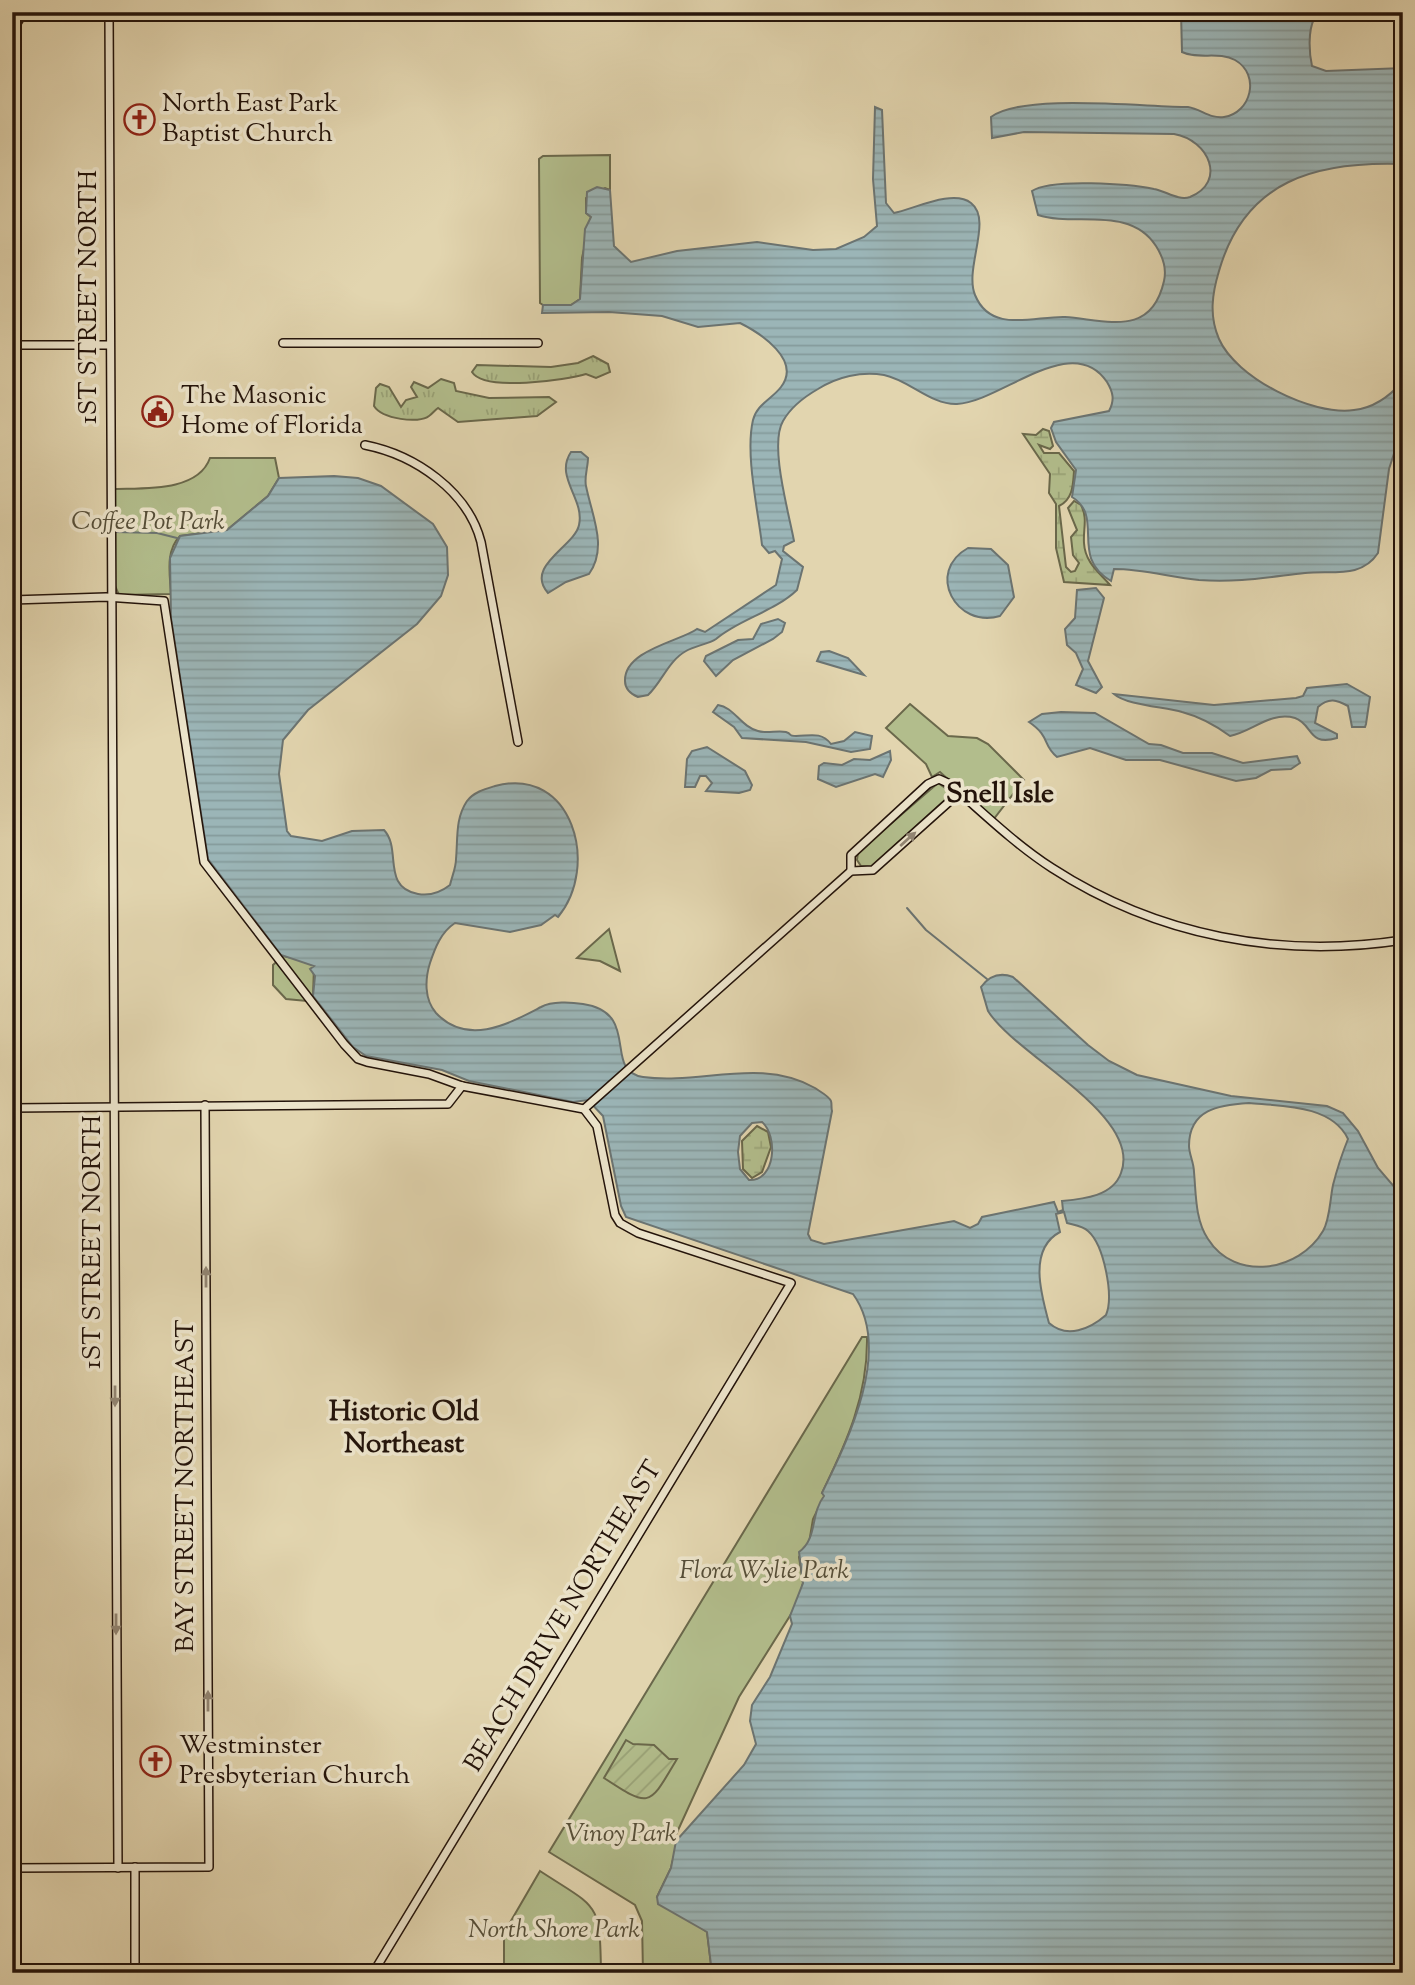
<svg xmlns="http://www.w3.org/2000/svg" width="1415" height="1985" viewBox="0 0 1415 1985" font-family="'Sorts Mill Goudy',serif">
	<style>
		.grass { fill: url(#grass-tufts); stroke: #6a684b; stroke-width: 2 }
		.wetland { fill: url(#wetland-marsh); stroke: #6a684b; stroke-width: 2 }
		.park { fill: #b2bd8c; stroke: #6a684b; stroke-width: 2 }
		.garden { fill: url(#garden-furrows); stroke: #6a684b; stroke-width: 2 }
		.water { fill: url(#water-rules); stroke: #6b7472; stroke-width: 2; fill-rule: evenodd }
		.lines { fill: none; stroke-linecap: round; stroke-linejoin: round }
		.stream { stroke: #6b7472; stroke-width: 2 }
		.secondary-casing { stroke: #23130a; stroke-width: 10 }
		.secondary { stroke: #ece4cb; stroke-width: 7 }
		.oneway { fill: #928674 }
		.labels { text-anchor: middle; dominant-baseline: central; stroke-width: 7; stroke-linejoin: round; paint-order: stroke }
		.poi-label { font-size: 26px; fill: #23130a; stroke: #ece4cb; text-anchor: start }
		.street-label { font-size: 26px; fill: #23130a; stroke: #ece4cb }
		.park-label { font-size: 26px; font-style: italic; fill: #554e38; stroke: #ece4cb }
		.neighbourhood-label { font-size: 28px; font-weight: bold; fill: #23130a; stroke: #ece4cb }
	</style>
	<defs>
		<pattern id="grass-tufts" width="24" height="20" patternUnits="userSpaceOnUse" patternTransform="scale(1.75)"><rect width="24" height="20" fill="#b2bd8c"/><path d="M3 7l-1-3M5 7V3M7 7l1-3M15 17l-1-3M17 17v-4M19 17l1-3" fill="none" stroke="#99a277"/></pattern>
		<pattern id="wetland-marsh" width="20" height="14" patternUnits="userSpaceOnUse" patternTransform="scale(1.75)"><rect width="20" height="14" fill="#b2bd8c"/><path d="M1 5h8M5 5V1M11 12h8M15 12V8" fill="none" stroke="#99a277"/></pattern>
		<pattern id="garden-furrows" width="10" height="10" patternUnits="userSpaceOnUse" patternTransform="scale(1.75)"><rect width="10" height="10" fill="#b2bd8c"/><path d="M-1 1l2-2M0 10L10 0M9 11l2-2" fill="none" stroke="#99a277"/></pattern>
		<pattern id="water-rules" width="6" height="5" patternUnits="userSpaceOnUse" patternTransform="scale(1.75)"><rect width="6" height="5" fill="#9bb5b7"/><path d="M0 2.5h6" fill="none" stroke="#859b9c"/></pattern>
	</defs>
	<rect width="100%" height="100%" fill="#e2d5af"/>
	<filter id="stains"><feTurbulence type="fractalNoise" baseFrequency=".00286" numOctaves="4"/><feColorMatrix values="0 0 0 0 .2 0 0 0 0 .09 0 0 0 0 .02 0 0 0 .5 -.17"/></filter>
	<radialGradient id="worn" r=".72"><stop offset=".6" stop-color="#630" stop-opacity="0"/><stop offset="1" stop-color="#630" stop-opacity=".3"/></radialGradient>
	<g class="grass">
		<path d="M593 356 608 364 610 372 596 378 586 374C567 380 484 392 472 372L477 365 551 367 578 363Z"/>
		<path d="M441 379 454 383 456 391 489 398 549 397 556 402 537 416 458 422 438 408C435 410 432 414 429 416 419 424 382 419 374 406L376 388 380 384 389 387 401 407 406 400 417 397 411 387 414 382 428 388Z"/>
	</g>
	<g class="wetland">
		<path d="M1043 429 1049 431 1053 446 1050 449 1039 445 1044 453H1059L1074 471C1073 485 1073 499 1059 506L1066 567 1071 572 1075 571 1079 563 1073 555 1071 537 1077 530 1068 508 1074 501 1081 505C1088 519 1083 528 1084 543 1085 563 1100 573 1110 585L1064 582 1056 548V504L1049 493 1050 474 1023 434 1036 435Z"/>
		<path d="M757 1126 768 1132 771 1147 762 1172 752 1178 743 1169 742 1141Z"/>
	</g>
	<g class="park">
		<path d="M610 155V190L605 188 586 198V213L591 217 582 258 580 299 571 305H543L540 303 539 159 543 156Z"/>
		<path d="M210 458H275L279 478 268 496 227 530 180 536C165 551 170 575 171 594L119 595 115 586V489C144 488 198 492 210 458Z"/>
		<path d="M910 704 948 736 977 738 988 744 1024 780 993 820 940 772 932 777 926 764 886 728Z"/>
		<path d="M938 783 948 790 946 799 871 867 861 866 857 860 858 852Z"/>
		<path d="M609 929 620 971 600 961 577 958Z"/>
		<path d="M283 956 311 962 314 966 313 996 307 1001 286 999 273 985V965Z"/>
		<path d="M862 1337H867C868 1395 847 1442 822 1493L825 1495 813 1519 809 1543 799 1557 803 1583 798 1603 739 1697 674 1839 677 1843 671 1868 657 1897 707 1932 712 1973H643L642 1921 635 1905 549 1852Z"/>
		<path d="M540 1871C598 1909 600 1900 601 1973H504V1933Z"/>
	</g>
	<path class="garden" d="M626 1740 633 1744 654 1745 669 1759H677C649 1806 651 1809 604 1778Z"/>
	<g class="water">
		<path d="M1181 12H1384L1377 15H1324L1314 19C1308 31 1309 53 1312 66L1326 71 1403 68V164C1316 161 1245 180 1219 271 1212 294 1209 316 1219 339 1236 378 1312 416 1354 410 1374 408 1390 396 1403 381V426L1389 469 1378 553C1361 579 1332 570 1305 573 1269 577 1236 583 1199 580 1170 577 1142 569 1114 569L1111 581C1069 557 1105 517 1072 497L1076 470 1056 442 1051 428 1054 422 1109 411C1115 400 1113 392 1107 382 1072 330 1001 402 957 404 931 405 909 380 884 375 861 371 837 377 818 389 804 397 791 407 783 421 769 445 789 513 794 541L784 546 783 551 803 567 797 590C774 612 739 619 716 639 709 644 694 646 686 651 668 661 662 682 648 695L638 697C631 694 625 690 625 681 624 650 681 641 697 629L705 632 776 585 782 559 775 551 769 553 762 545C758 510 745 454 753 420 757 404 772 399 781 387 802 360 760 333 740 323L698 327 662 316 609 312 542 313 543 305H571L580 299 585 229 591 217 586 213 587 192 597 187 610 190 614 246 631 262 677 251 757 242 813 250 836 249 864 237 877 226 873 179 875 107 882 110 886 203 894 213C914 209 953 189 971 203 993 220 964 268 975 295 991 334 1034 316 1065 317 1107 320 1151 338 1164 281 1167 268 1163 257 1156 246 1130 205 1074 227 1038 215L1032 191C1051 178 1130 184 1154 189 1166 191 1178 201 1190 197 1227 182 1209 140 1174 134L1024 132 992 138 991 117C1022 93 1144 107 1188 107 1201 109 1210 119 1224 117 1251 113 1261 75 1235 60 1219 51 1198 60 1182 52Z"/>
		<path d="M571 452H581L588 458C588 467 584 477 586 486 592 516 608 547 589 574L566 582 548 593C524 566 575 546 579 525 585 499 554 477 571 452Z"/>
		<path d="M334 476 358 478 381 486 433 524 447 547 448 575 441 596 417 624 308 710 283 740 279 774 287 831 291 836 322 841 352 831 384 830C402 849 381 887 418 894 429 896 441 892 450 885 452 876 456 868 456 859 458 838 455 819 467 801 474 792 485 789 495 786 573 765 600 867 558 917L555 915 541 925 510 932 455 923C441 932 435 948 430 963 425 979 424 999 436 1013 468 1047 510 1023 541 1007 552 1001 571 1002 583 1004 642 1013 602 1071 643 1077 701 1085 760 1057 815 1088 819 1091 829 1096 831 1101 832 1104 831 1108 832 1111L808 1234 811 1240 824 1244 954 1221 970 1228 978 1224 982 1217 1054 1202 1058 1212 1063 1210 1062 1201C1084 1199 1113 1196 1121 1173 1143 1115 1016 1056 988 1011L981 987C990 975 1000 972 1013 977L1088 1045 1109 1061 1137 1075 1231 1096 1327 1106 1343 1113 1358 1131 1378 1168 1403 1197V1973H712L707 1932 658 1904 657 1897 671 1868 676 1841 744 1765 756 1744 750 1721 752 1705 770 1677 792 1624 790 1616 803 1583 799 1552C818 1538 810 1514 824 1496L822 1493C848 1440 893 1349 853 1294L626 1217 621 1206 603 1116 588 1100 573 1102 469 1081 442 1070 366 1056 353 1047 313 996 315 976 310 969 314 966 281 955 208 859 171 618 170 558 180 536 227 530 268 496 279 478ZM1249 1103C1282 1106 1332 1105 1348 1139 1342 1154 1337 1169 1333 1185 1330 1199 1330 1219 1323 1231 1299 1272 1235 1282 1208 1239 1195 1220 1196 1193 1194 1172 1194 1163 1189 1154 1189 1146 1189 1109 1219 1105 1249 1103ZM762 1122C778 1136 776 1181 749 1180L740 1169 738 1152 740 1136 752 1123ZM1064 1212 1067 1223C1074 1225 1083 1226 1088 1231 1104 1245 1114 1296 1106 1315 1090 1329 1067 1339 1049 1323 1041 1294 1028 1249 1060 1232L1056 1214Z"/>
		<path d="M968 548 991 549 1008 565 1014 597 1000 616C956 629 925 572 968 548Z"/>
		<path d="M1096 588 1104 598 1088 661 1102 687 1096 693 1076 685 1083 669 1076 653 1067 645 1065 629 1075 618 1077 590Z"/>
		<path d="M778 619 785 623 782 632 773 639 733 660 716 676 704 661 706 656 738 640 753 639 761 624Z"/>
		<path d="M829 651 848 658 864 675 817 661 821 652Z"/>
		<path d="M1347 684 1370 697 1366 724 1365 727H1352L1348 706C1337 700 1329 697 1318 707L1315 723 1337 734V738C1308 747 1313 724 1295 718 1270 711 1252 732 1230 736 1215 725 1201 717 1182 712 1165 707 1126 705 1114 694L1214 705 1296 698 1303 696 1307 688Z"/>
		<path d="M718 705C734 707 741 727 758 731 767 734 777 730 786 732 793 734 787 736 796 736 809 736 821 731 831 744L844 741 855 732 872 736 870 749 851 752 806 742 742 738 734 727 713 712Z"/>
		<path d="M1061 712 1095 713 1149 744 1161 745 1183 753H1212L1243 763 1297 756 1300 763 1291 769 1271 770 1256 778 1236 781 1160 760H1126L1090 748 1057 757C1042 745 1051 737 1029 722L1042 714Z"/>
		<path d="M707 747 745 771 752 785 750 790 739 793 706 791 712 783 706 776H700L695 787H685L687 759 692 751Z"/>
		<path d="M890 751 891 760 883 777 875 774 836 787 818 779 819 766 824 763 842 765 854 759 870 760Z"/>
	</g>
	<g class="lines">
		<g class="stream">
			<path d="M115 532 157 533 177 538"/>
			<path d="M907 908 926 930 987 979"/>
		</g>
		<defs>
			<g id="secondary">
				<path d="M109 12 118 1868"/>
				<path d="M12 31 24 12"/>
				<path d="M283 343H538"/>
				<path d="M12 345H110"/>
				<path d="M365 445C415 455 468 491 481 542L518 742"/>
				<path d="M12 600 106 597 164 601 204 862 344 1044 358 1059 367 1062 429 1074 462 1086 584 1109 597 1126 615 1215 620 1223 638 1233 791 1283 373 1973"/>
				<path d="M851 871V855L928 784 939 779 950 784C983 813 1015 844 1052 868 1157 936 1280 959 1403 940"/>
				<path d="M12 1108 448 1104 462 1086"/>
				<path d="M584 1109 851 871 873 870 959 793"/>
				<path d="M135 1867V1973"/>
				<path d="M12 1868 209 1867 205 1105"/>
			</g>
		</defs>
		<use href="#secondary" class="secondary-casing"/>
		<use href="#secondary" class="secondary"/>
	</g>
	<defs><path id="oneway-solid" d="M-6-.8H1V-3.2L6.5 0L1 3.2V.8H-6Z" transform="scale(1.75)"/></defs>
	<g class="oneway">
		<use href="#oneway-solid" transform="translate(908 839) rotate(-42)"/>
		<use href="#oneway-solid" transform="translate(206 1277) rotate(-90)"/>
		<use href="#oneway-solid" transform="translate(115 1396) rotate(90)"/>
		<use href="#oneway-solid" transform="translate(116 1624) rotate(90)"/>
		<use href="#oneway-solid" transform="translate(208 1701) rotate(-90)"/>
	</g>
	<defs>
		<symbol id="church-ring" viewBox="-11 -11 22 22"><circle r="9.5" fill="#ece4cb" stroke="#8f2418" stroke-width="1.5"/><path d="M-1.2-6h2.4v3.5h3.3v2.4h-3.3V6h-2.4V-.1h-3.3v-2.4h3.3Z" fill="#8f2418"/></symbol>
		<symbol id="civic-ring" viewBox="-11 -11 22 22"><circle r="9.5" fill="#ece4cb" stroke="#8f2418" stroke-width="1.5"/><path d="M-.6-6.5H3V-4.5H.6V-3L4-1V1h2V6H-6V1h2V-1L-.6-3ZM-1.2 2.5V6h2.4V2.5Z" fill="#8f2418"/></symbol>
	</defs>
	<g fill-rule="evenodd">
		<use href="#church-ring" x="122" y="102" width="35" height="35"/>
		<use href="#civic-ring" x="140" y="394" width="35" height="35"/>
		<use href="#church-ring" x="138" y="1744" width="35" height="35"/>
	</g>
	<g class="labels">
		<g class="poi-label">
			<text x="162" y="104">North East Park<tspan x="162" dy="30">Baptist Church</tspan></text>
			<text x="181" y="396">The Masonic<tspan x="181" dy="30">Home of Florida</tspan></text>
			<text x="179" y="1746">Westminster<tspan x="179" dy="30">Presbyterian Church</tspan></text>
		</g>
		<g class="street-label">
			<text transform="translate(89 297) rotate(-90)">1ST STREET NORTH</text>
			<text transform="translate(93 1242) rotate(-90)">1ST STREET NORTH</text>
			<text transform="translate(186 1486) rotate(-90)">BAY STREET NORTHEAST</text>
			<text transform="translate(564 1617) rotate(-59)">BEACH DRIVE NORTHEAST</text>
		</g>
		<g class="park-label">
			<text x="148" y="522">Coffee Pot Park</text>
			<text x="764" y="1571">Flora Wylie Park</text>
			<text x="621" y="1834">Vinoy Park</text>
			<text x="554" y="1930">North Shore Park</text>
		</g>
		<g class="neighbourhood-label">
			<text x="1000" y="795">Snell Isle</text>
			<text x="404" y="1413">Historic Old<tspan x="404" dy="32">Northeast</tspan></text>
		</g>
	</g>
	<rect width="1415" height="1985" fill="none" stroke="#e2d5af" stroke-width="42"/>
	<rect x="14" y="14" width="1387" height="1957" fill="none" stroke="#23130a" stroke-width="3.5"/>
	<rect x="21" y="21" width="1373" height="1943" fill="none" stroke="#23130a" stroke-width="2"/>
	<rect width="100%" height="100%" filter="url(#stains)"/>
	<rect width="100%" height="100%" fill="url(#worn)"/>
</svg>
